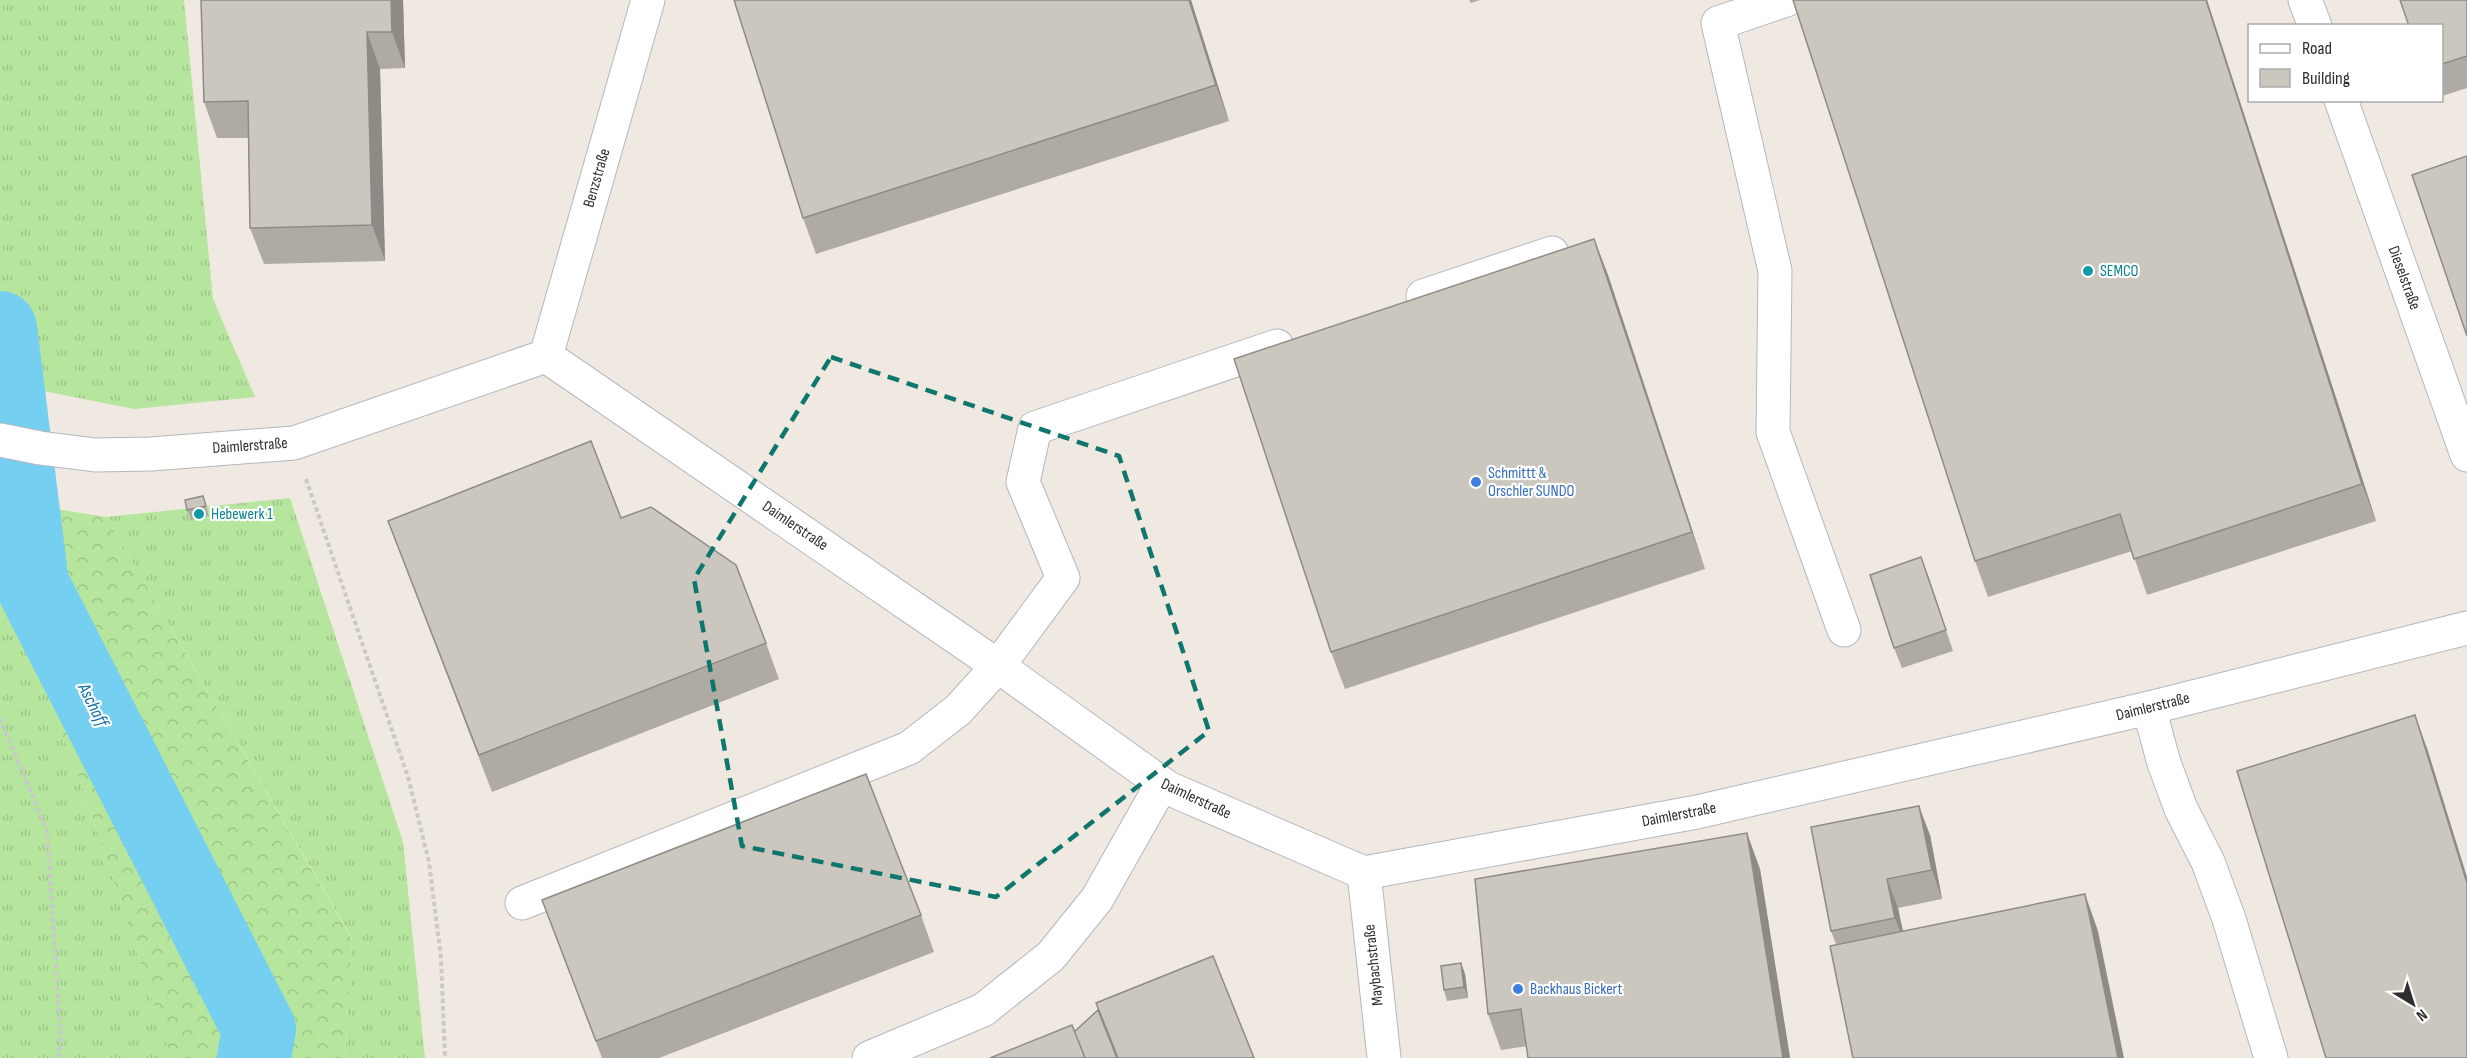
<svg xmlns="http://www.w3.org/2000/svg" width="2467" height="1058" viewBox="0 0 2467 1058" font-family="'Sofia Sans Condensed',sans-serif">
	<style>
		.grass { fill: url(#grass-tufts) }
		.forest { fill: url(#forest-crowns) }
		.lines { fill: none; stroke-linecap: round; stroke-linejoin: round }
		.river { stroke: #75cff0; stroke-width: 74 }
		.minor-casing { stroke: #b4b7c1; stroke-width: 35 }
		.path { stroke: #c9c9c9; stroke-width: 4; stroke-dasharray: 4.5 3; stroke-linecap: butt }
		.minor { stroke: #fff; stroke-width: 33 }
		.wall { fill: #afaba4 }
		.shaded-wall { fill: #8e8b86 }
		.building { fill: #cbc7bf; stroke: #8e8b86; stroke-width: 1.5 }
		.marked { fill: none; stroke: #0f766e; stroke-width: 4.5; stroke-dasharray: 12 8; stroke-linejoin: round }
		.culture-dot { fill: #0f9aa8; stroke: #fff; stroke-width: 2 }
		.shop-dot { fill: #3f7fe0; stroke: #fff; stroke-width: 2 }
		.labels { text-anchor: middle; dominant-baseline: central; stroke-width: 4.5; stroke-linejoin: round; paint-order: stroke }
		.street-label { font-size: 16px; fill: #2e2e2e; stroke: #fff }
		.culture-label { font-size: 16px; fill: #0d838f; stroke: #fff; text-anchor: start }
		.shop-label { font-size: 16px; fill: #366cbe; stroke: #fff; text-anchor: start }
		.water-label { font-size: 18px; font-style: italic; fill: #0d6fa3; stroke: #fff }
	</style>
	<defs>
		<pattern id="grass-tufts" width="24" height="20" patternUnits="userSpaceOnUse" patternTransform="scale(1.5)"><rect width="24" height="20" fill="#b6e59e"/><path d="M3 7l-1-3M5 7V3M7 7l1-3M15 17l-1-3M17 17v-4M19 17l1-3" fill="none" stroke="#9dc588"/></pattern>
		<pattern id="forest-crowns" width="20" height="18" patternUnits="userSpaceOnUse" patternTransform="scale(1.5)"><rect width="20" height="18" fill="#b6e59e"/><path d="M2 6a3 3 0 1 1 6 0M12 15a3 3 0 1 1 6 0" fill="none" stroke="#9dc588"/></pattern>
	</defs>
	<rect width="100%" height="100%" fill="#efe9e1"/>
	<g class="grass">
		<path d="M0 0H184L213 299 255 397 134 409 23 387 0 376Z"/>
		<path d="M290 498 403 842 425 1058H345L352 938 106 517Z"/>
		<path d="M9 596 86 796 171 1058H0V602Z"/>
	</g>
	<path class="forest" d="M0 500 106 517 352 939 345 1058H171L86 796 9 597 0 602Z"/>
	<g class="lines">
		<path class="river" d="M0 328 32 584 259 1029 254 1058"/>
		<defs>
			<g id="minor">
				<path d="M1786 0 1718 23 1775 271 1773 432 1844 630"/>
				<path d="M2305 0 2315 26"/>
				<path d="M2341 100 2467 455"/>
				<path d="M1423 296 1552 253"/>
				<path d="M546 356 998 666 1168 788 1364 873 1697 812 2149 708 2467 628"/>
				<path d="M546 356 648 0"/>
				<path d="M0 440 40 448 95 455 151 454 294 443 546 356"/>
				<path d="M2149 708 2164 763 2181 809 2208 862 2229 919 2271 1058"/>
				<path d="M1364 873 1384 1058"/>
				<path d="M522 903 909 748 958 710 998 666 1063 578 1023 482 1035 428 1277 346"/>
				<path d="M869 1058 983 1010 1051 956 1097 899 1162 784"/>
			</g>
		</defs>
		<use href="#minor" class="minor-casing"/>
		<g class="path">
			<path d="M306 479 408 777 429 862 441 958 445 1058"/>
			<path d="M0 718 47 831 61 1040 58 1058"/>
		</g>
		<use href="#minor" class="minor"/>
	</g>
	<g class="wall">
		<path d="M201 0H403L405 68 380 69 385 261 264 264 250 228 248 138H217L204 102Z"/>
		<path d="M1191 0 1229 121 816 254 803 218Z"/>
		<path d="M1469 0H1480L1471 3Z"/>
		<path d="M1793 0H2207L2376 521 2147 595 2132 551 1988 597 1975 561Z"/>
		<path d="M2467 0V88L2442 96V26Z"/>
		<path d="M1594 239 1608 275 1705 569 1345 689 1331 652Z"/>
		<path d="M203 496 209 516 191 520 187 510Z"/>
		<path d="M621 518 766 643 779 679 492 792 388 521Z"/>
		<path d="M1921 557 1953 651 1902 668 1894 648Z"/>
		<path d="M1930 835 1942 899 1898 908 1903 931H2098L1836 944 1831 931Z"/>
		<path d="M1760 869 1790 1058H1528L1527 1046 1501 1050 1488 1014Z"/>
		<path d="M542 900 921 915 934 952 659 1058H602Z"/>
		<path d="M1461 963 1465 974 1468 998 1447 1001 1444 990Z"/>
	</g>
	<g class="shaded-wall">
		<path d="M391 0H403L405 68 392 32Z"/>
		<path d="M1189 0H1191L1229 121 1216 85Z"/>
		<path d="M2206 0H2207L2376 521 2362 484Z"/>
		<path d="M367 32 380 69 385 261 372 225Z"/>
		<path d="M1594 239 1608 275 1705 569 1692 532Z"/>
		<path d="M1921 557 1929 578 1953 651 1946 630Z"/>
		<path d="M2415 715 2428 751 2467 877V883Z"/>
		<path d="M1919 806 1930 835 1942 899 1932 870Z"/>
		<path d="M1747 833 1760 869 1790 1058H1783Z"/>
		<path d="M1887 879 1898 908 1906 947 1895 918Z"/>
		<path d="M2085 894 2098 931 2124 1058H2118Z"/>
		<path d="M1461 963 1465 974 1468 998 1464 987Z"/>
	</g>
	<g class="building">
		<path d="M201 0H391L392 32H367L372 225 250 228 248 101 204 102Z"/>
		<path d="M734 0H1189L1216 85 803 218Z"/>
		<path d="M1793 0H2206L2362 484 2134 559 2120 514 1975 561Z"/>
		<path d="M2400 0H2467V56L2442 64V26H2409Z"/>
		<path d="M2467 156V336L2412 175Z"/>
		<path d="M1594 239 1692 532 1331 652 1234 359Z"/>
		<path d="M591 441 621 518 651 507 736 565 766 643 479 755 388 521Z"/>
		<path d="M203 496 206 506 187 510 185 500Z"/>
		<path d="M1921 557 1946 630 1894 648 1870 575Z"/>
		<path d="M2415 715 2467 883V1058H2326L2237 771Z"/>
		<path d="M866 774 921 915 596 1041 542 900Z"/>
		<path d="M1919 806 1932 870 1887 879 1895 918 1831 931 1811 827Z"/>
		<path d="M1747 833 1783 1058H1528L1521 1009 1488 1014 1475 879Z"/>
		<path d="M2085 894 2118 1058H1853L1830 946Z"/>
		<path d="M1213 956 1254 1058H1118L1096 1003Z"/>
		<path d="M1461 963 1464 987 1444 990 1441 966Z"/>
		<path d="M1098 1010 1117 1058H1085L1074 1032Z"/>
		<path d="M1072 1025 1085 1058H990Z"/>
	</g>
	<path class="marked" d="M831 357 1119 456 1209 731 996 897 742 846 694 579Z"/>
	<g class="culture-dot">
		<circle cx="2088" cy="271" r="6"/>
		<circle cx="199" cy="514" r="6"/>
	</g>
	<g class="shop-dot">
		<circle cx="1476" cy="482" r="6"/>
		<circle cx="1518" cy="989" r="6"/>
	</g>
	<g class="labels">
		<g class="street-label">
			<text transform="translate(597 178) rotate(-74)">Benzstraße</text>
			<text transform="translate(2404 278) rotate(70)">Dieselstraße</text>
			<text transform="translate(250 446) rotate(-4)">Daimlerstraße</text>
			<text transform="translate(795 526) rotate(34)">Daimlerstraße</text>
			<text transform="translate(2153 707) rotate(-14)">Daimlerstraße</text>
			<text transform="translate(1196 799) rotate(25)">Daimlerstraße</text>
			<text transform="translate(1679 815) rotate(-11)">Daimlerstraße</text>
			<text transform="translate(1374 965) rotate(-96)">Maybachstraße</text>
		</g>
		<g class="culture-label">
			<text x="2100" y="271">SEMCO</text>
			<text x="211" y="514">Hebewerk 1</text>
		</g>
		<g class="shop-label">
			<text x="1488" y="473">Schmittt &amp;<tspan x="1488" dy="18">Orschler SUNDO</tspan></text>
			<text x="1530" y="989">Backhaus Bickert</text>
		</g>
		<g class="water-label">
			<text transform="translate(93 705) rotate(63)">Aschaff</text>
		</g>
	</g>
	<rect x="2248" y="24" width="195" height="78" fill="#ffffff" stroke="#ababab" stroke-width="1.5"/>
	<rect x="2260" y="44" width="30" height="9" fill="#ffffff" stroke="#ababab" stroke-width="1.5"/>
	<text x="2302" y="54" font-size="18" fill="#2e2e2e">Road</text>
	<rect x="2260" y="69" width="30" height="18" fill="#cbc7bf" stroke="#ababab" stroke-width="1.5"/>
	<text x="2302" y="84" font-size="18" fill="#2e2e2e">Building</text>
	<g transform="translate(2413 1004) rotate(142)" stroke="#ffffff" stroke-width="4.5" paint-order="stroke">
	<path d="M0-4.5L10 22L0 15L-10 22Z" fill="#2e2e2e"/>
	<text y="-9" font-size="16" font-weight="bold" text-anchor="middle" fill="#2e2e2e">N</text>
	</g>
</svg>
